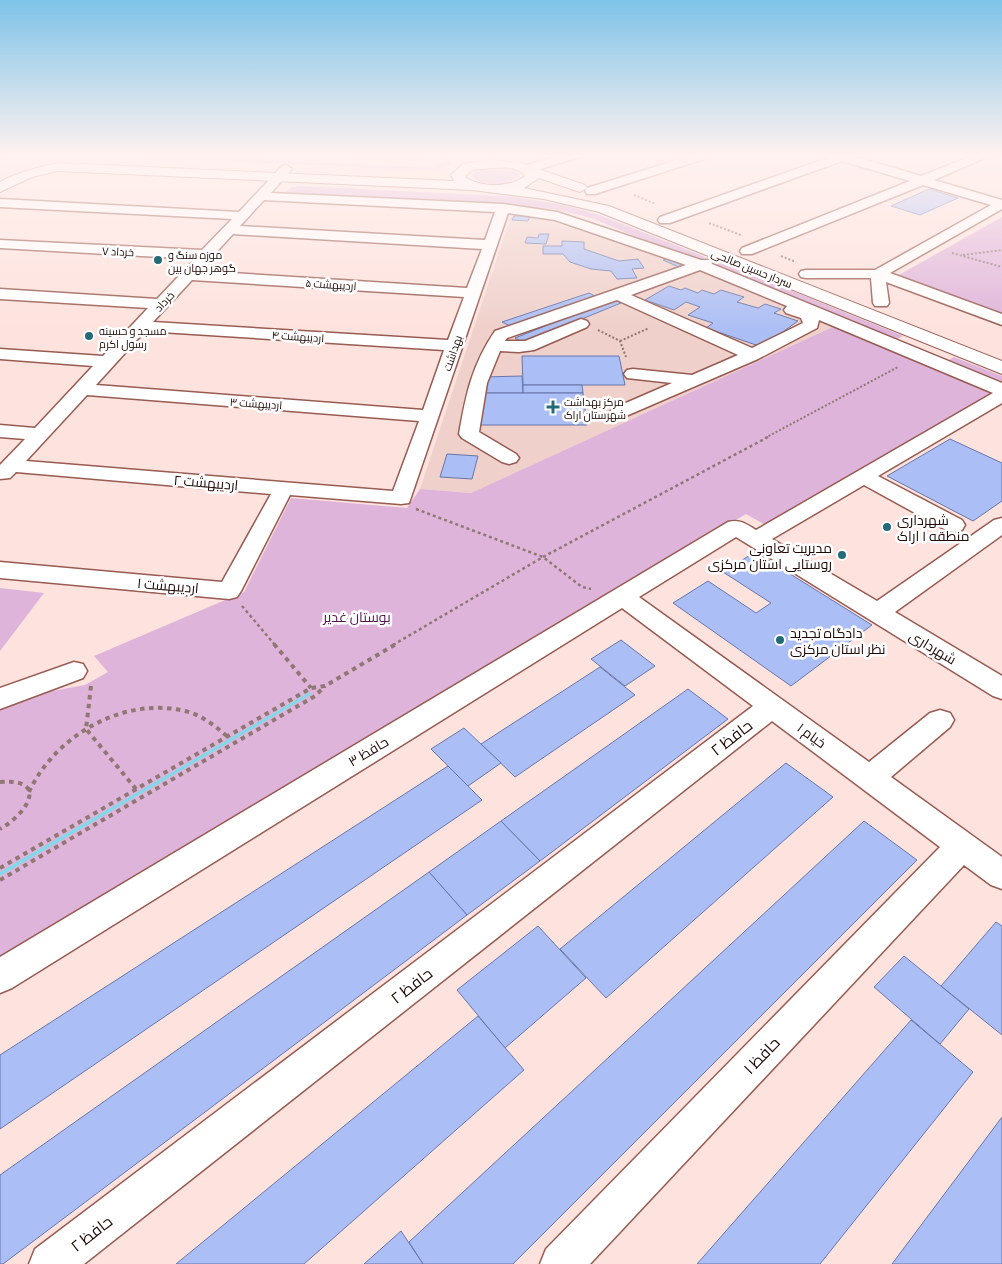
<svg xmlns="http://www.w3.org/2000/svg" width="1002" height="1264" viewBox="0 0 1002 1264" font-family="Commissioner,Cairo,sans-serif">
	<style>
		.built { fill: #efd0ca }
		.green { fill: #dfb4da }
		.water { fill: #7fdae9 }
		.building { fill: #abbef5; stroke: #6777aa }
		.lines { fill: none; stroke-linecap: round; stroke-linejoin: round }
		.minor-casing { stroke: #975b51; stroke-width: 3 }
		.major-casing { stroke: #975b51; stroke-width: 2 }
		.path-far2 { stroke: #907773; stroke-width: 2; stroke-dasharray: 2 2; stroke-linecap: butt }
		.path-far1 { stroke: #907773; stroke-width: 2.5; stroke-dasharray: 3 3; stroke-linecap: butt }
		.path { stroke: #907773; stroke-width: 4; stroke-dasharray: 4.5 4.5; stroke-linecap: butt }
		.minor { fill: #fff; fill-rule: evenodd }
		.major { fill: #fff; fill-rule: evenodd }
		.poi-dot { fill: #236b77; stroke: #fff; stroke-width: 2 }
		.labels { text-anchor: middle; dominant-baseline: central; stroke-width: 5; stroke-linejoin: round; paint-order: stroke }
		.far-street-label { font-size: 11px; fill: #1f0906; stroke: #fff }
		.far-poi-label { font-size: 11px; fill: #1f0906; stroke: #fff; text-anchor: start }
		.street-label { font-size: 14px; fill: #1f0906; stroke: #fff }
		.poi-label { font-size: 14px; fill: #1f0906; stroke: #fff; text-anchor: start }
		.park-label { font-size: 14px; fill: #551752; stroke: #fff }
		.near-street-label { font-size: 16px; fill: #1f0906; stroke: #fff }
	</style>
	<rect width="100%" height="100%" fill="#fee2dd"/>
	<g class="built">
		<path d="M274 154H415L431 161 428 163 273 156Z"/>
		<path d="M512 213 532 216 697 267 837 325 471 493 420 489Z"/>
	</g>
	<g class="green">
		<path d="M85 154H147L435 168 443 160 428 154H443L451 161 450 165 435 170H420L83 155Z"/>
		<path d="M498 167 516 171 519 176C510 186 479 188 472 175L478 170Z"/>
		<path d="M298 186 478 195 515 197 564 205 602 216 705 257 697 262 591 218 555 209 284 194 290 188Z"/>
		<path d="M1002 217V315L897 276Z"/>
		<path d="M723 263 903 336 893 341 709 265Z"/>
		<path d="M837 325 998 392 767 526 746 514 0 960V708L36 694 85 685 108 672 94 656 244 592 291 498 407 508 420 489 471 493Z"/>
		<path d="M954 357 1002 376V387L944 363Z"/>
		<path d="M0 588 44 593 0 651Z"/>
	</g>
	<path class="water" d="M310 692 312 694 0 876V872Z"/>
	<g class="building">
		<path d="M929 189 958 198 920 215 891 206Z"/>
		<path d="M514 216H530L528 221 512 220Z"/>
		<path d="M539 234H549L546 244 525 243 527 237 538 238Z"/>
		<path d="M562 241 584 242V249L619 261 638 259 644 268 632 269 637 278 617 279 611 271 591 269 570 262 563 254H543V246H562Z"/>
		<path d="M668 258 688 265 681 268 663 260Z"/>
		<path d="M669 286 681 290 685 288 698 293 702 290 714 294 721 290 744 297 737 302 758 308 765 304 781 309 774 313 798 321 762 347 706 328 713 323 688 315 700 307 686 302 674 310 645 300Z"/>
		<path d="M589 293 597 297 510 326 502 322Z"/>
		<path d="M613 299 621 303 523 343 515 338Z"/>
		<path d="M522 356H619L625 385H523Z"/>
		<path d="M522 376 523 393H482L483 377Z"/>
		<path d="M523 385H582L583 393H523Z"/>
		<path d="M482 393H583L587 425H481Z"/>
		<path d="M950 439 1002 463V501L973 521 887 476Z"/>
		<path d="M447 454 478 456 472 479 440 477Z"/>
		<path d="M755 552 872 625 791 686 673 603 708 581 756 613 771 603 723 572Z"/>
		<path d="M621 640 655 666 625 686 591 659Z"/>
		<path d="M600 667 635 695 515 777 481 744Z"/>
		<path d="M688 689 728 719 540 861 501 821Z"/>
		<path d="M464 728 501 763 468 786 431 749Z"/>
		<path d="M786 763 833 797 606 998 560 949Z"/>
		<path d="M448 766 482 800 0 1129V1055Z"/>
		<path d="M501 821 540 861 467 915 429 872Z"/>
		<path d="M864 821 917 860 513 1264H423L409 1242Z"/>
		<path d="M429 872 467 915 3 1264H0V1175Z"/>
		<path d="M996 922 1002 926V1035L941 986Z"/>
		<path d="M538 926 586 978 505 1048 457 990Z"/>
		<path d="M904 956 969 1009 940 1044 874 987Z"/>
		<path d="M478 1016 524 1070 304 1264H176Z"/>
		<path d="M911 1020 973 1072 820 1264H697Z"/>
		<path d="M1002 1117V1264H892Z"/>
		<path d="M401 1231 423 1264H364Z"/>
	</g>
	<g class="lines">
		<defs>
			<g id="minor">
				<path d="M566 154H585L583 156 527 173 521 169 523 166Z"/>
				<path d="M696 154H715L713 156 595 194H587L585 191 587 188Z"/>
				<path d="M826 154H855L853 156 921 176 977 154H994L934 180 1002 200V209L890 273 1002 314V325L886 282 889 303 887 306H875L873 303 871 278H806L801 277 799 274 801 271 806 270H875L991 205 923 185 752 254H742L740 251 742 248 910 181 842 161 670 223H660L658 220 660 217 830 157Z"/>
				<path d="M286 165 292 169 271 193 503 204 557 212 701 260H711L712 264 1002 383V403L878 476 962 520 965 525 962 530 954 532 946 530 864 485 772 539 877 601 994 520 1002 518V535L895 612 1002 676V699L993 696 736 537 639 597 869 762 930 713 940 710 950 713 954 720 950 727 891 777 1002 857V889L991 885 964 865 590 1264H540L546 1249 940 847 772 721 84 1264H29L35 1249 753 706 622 608 12 988 0 993V957L728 522C740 519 746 524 756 530L993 393 819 320 817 328 758 359 619 419 612 417 610 413 612 409 672 383 627 378 624 374 627 370 633 369 692 375 738 355 617 300 507 338 505 341H525L581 319 587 321 589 324 587 327 534 350 519 352 500 351 487 383 479 432 516 454 519 458 516 462 509 464 502 462 462 438 459 434C466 394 472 365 495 331L686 265 555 220 508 213 409 503 401 504 290 495 241 591 237 597 229 599 0 578V562L222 582 271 494 16 472 10 478 0 479V465L25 439 0 437V425L35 428 93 366 0 359V349L103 356 148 308 0 299V289L157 299 195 259 0 248V240L202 250 232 219 0 207V199L239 212 282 166ZM264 200 495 212 485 240 240 226ZM233 234 482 249 467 288 199 271ZM700 270 787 306 784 310 786 313 801 318 803 323 752 348 631 295ZM192 280 464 297 448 340 153 322ZM145 331 444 350 423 410 96 385ZM87 395 419 421 393 491 26 461Z"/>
				<path d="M74 662 83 664 87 671 83 678 0 709V688Z"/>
			</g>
			<path id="major" d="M491 160 521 163 585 185 587 188 580 192 539 178 524 188 609 206 1002 361V374L599 212 544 199 472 190 58 171 32 177 0 192V182C18 172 38 167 58 163L454 181 451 175 463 164ZM491 168C502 167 519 166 525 176 508 188 483 188 465 177L472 170Z"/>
		</defs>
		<use href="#minor" class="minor-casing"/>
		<use href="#major" class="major-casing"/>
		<g class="path-far2">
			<path d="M0 159 24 154"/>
			<path d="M634 195 656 204"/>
			<path d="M709 223 741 235"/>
			<path d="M952 253 1002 267"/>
			<path d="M963 255 1002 250"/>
			<path d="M781 256 796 262"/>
			<path d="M598 330 620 341 626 357"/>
			<path d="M620 341 649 328"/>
			<path d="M765 438 898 367"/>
		</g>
		<g class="path-far1">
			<path d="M416 509 543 557 582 587 591 589"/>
			<path d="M242 606 275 645"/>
			<path d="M393 645 543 557 768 437"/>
		</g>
		<g class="path">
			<path d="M274 644 311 688"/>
			<path d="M91 686 86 729 136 789"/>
			<path d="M0 782C50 778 27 814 0 829"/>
			<path d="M29 792C55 736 123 696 185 711 202 715 215 726 228 737"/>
			<path d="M0 868 311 688 325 686 396 644"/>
			<path d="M0 880 315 696 325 686"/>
		</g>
		<use href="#minor" class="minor"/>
		<use href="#major" class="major"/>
	</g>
	<linearGradient id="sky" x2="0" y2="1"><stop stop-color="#7ec3e8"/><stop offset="0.47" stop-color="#fff2f0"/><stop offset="1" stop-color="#fff2f0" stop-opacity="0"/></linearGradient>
	<rect width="1002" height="331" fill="url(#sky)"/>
	<g class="poi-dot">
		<circle cx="158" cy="260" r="5"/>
		<circle cx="89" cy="336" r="5"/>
		<path d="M550.5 399.5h5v5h5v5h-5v5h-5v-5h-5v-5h5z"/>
		<circle cx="887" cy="527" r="5"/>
		<circle cx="842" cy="555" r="5"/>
		<circle cx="780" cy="640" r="5"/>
	</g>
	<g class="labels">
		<g class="far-street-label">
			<text transform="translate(118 251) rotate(3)">خرداد ۷</text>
			<text transform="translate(752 268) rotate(22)">سردار حسین صالحی</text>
			<text transform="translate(331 284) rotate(4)">اردیبهشت ۵</text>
			<text transform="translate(164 301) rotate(-47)">خرداد</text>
			<text transform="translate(298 336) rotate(4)">اردیبهشت ۴</text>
			<text transform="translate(452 353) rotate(-71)">بهداشت</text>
			<text transform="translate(256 403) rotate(4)">اردیبهشت ۳</text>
		</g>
		<g class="far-poi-label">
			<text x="168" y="254">موزه سنگ و<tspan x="168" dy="13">گوهر جهان بین</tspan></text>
			<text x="99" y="330">مسجد و حسینه<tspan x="99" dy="13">رسول اکرم</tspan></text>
			<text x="564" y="401">مرکز بهداشت<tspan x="564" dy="13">شهرستان اراک</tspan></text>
		</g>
		<g class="street-label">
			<text transform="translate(206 482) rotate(5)">اردیبهشت ۲</text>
			<text transform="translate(168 585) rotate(5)">اردیبهشت ۱</text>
			<text transform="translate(933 647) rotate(31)">شهرداری</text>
			<text transform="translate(812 735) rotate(36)">خیام ۱</text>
			<text transform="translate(368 751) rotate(-31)">حافظ ۳</text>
		</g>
		<g class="poi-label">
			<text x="897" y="519">شهرداری<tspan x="897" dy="16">منطقه ۱ اراک</tspan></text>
			<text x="832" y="547" text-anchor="end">مدیریت تعاونی<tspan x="832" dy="16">روستایی استان مرکزی</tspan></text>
			<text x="790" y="632">دادگاه تجدید<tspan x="790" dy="16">نظر استان مرکزی</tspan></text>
		</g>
		<g class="park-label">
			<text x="357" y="616">بوستان غدیر</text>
		</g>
		<g class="near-street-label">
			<text transform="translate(731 737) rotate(-38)">حافظ ۲</text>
			<text transform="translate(411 985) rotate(-38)">حافظ ۲</text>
			<text transform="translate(761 1055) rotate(-46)">حافظ ۱</text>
			<text transform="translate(91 1233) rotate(-38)">حافظ ۲</text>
		</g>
	</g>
</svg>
